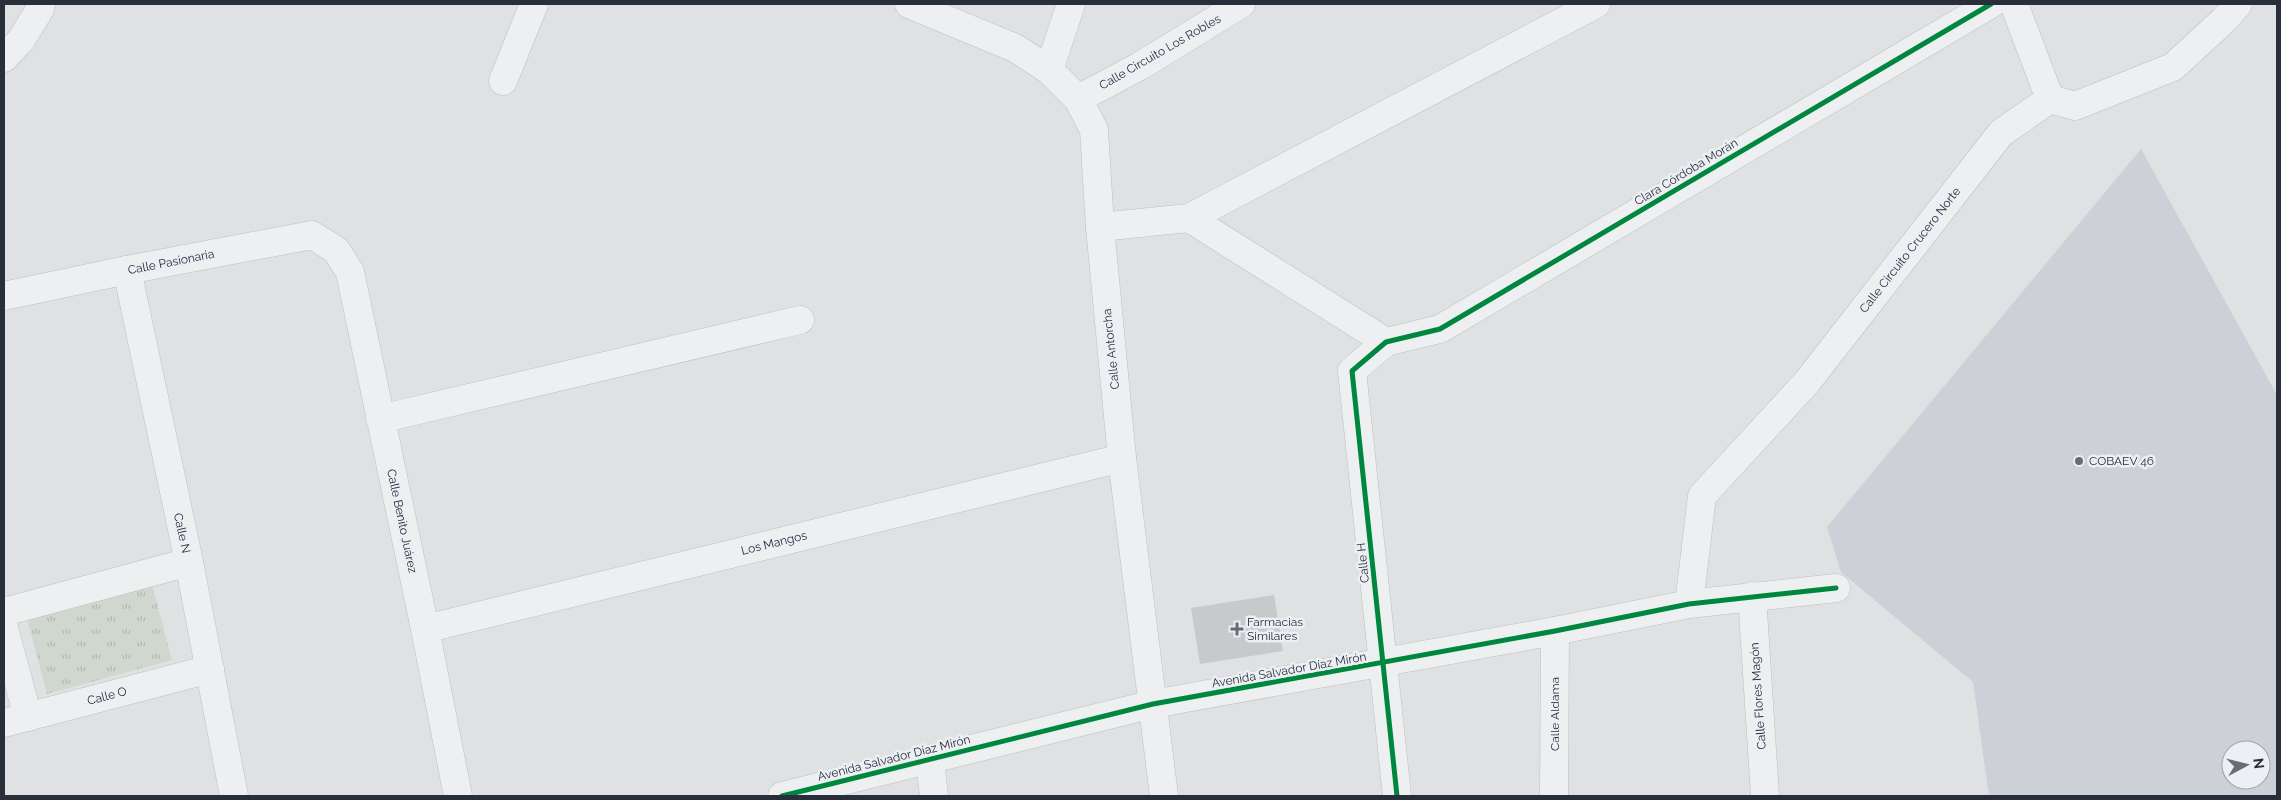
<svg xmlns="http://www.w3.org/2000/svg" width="2281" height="800" viewBox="0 0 2281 800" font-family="Raleway,sans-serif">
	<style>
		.built { fill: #cdd0d6; fill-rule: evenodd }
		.park { fill: url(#park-tufts) }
		.building { fill: #c7c9cb }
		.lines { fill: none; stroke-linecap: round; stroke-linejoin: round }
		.minor-casing { stroke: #bdbfc1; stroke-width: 29 }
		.tertiary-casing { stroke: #bdbfc1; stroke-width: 29 }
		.minor { stroke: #eeeff0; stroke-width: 28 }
		.tertiary { stroke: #eeeff0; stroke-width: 28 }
		.cycleway-casing { stroke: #eceff3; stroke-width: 8 }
		.cycleway { stroke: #00873e; stroke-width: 5 }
		.poi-dot { fill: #686d75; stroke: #eceff3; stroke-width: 2 }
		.labels { text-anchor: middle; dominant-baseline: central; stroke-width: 5; stroke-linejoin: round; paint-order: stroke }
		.street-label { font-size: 12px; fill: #282e3a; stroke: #eceff3 }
		.poi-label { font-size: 12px; fill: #282e3a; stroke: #eceff3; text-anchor: start }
	</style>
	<defs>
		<pattern id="park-tufts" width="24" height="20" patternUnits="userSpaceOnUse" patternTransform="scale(1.25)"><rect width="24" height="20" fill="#cfd7cf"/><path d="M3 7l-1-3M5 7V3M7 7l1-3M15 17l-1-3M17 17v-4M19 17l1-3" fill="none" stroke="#b2b9b2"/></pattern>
	</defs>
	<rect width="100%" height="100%" fill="#dfe1e3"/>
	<path class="built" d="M2141 149 2277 395V796H1989L1973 682 1841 572 1827 527ZM2231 750H2261V780H2231Z"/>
	<path class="park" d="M152 585 172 660 47 694 27 618Z"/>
	<path class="building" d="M1274 595 1283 651 1200 664 1191 608Z"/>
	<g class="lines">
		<defs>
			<g id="minor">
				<path d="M2014 4 2050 99"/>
				<path d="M4 58 21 40 40 9 41 4"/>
				<path d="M1049 70 1071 4"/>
				<path d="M503 81 534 4"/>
				<path d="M1078 99 1140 66 1241 4"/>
				<path d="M1189 218 1386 342"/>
				<path d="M1100 227 1189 218 1596 4"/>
				<path d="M127 270 189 562 234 796"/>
				<path d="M4 296 127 270 312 235 336 250 350 272 425 629 458 796"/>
				<path d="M380 419 800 320"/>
				<path d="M1752 596 1765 796"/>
				<path d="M1689 604 1702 496 1807 382 2001 133 2050 99 2075 106 2173 67 2224 20 2238 4"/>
				<path d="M4 612 189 562"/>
				<path d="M4 628 28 717"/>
				<path d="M425 629 1122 458"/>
				<path d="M4 723 210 669"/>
				<path d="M930 760 934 796"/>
				<path d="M782 796 1153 704 1555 631 1689 604 1836 588"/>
				<path d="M1397 796 1352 371 1386 342 1440 329 1991 4"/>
				<path d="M1554 796 1555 631"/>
			</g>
			<path id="tertiary" d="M909 4 1015 48 1049 70 1078 99 1094 130 1100 227 1122 458 1164 796"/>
		</defs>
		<use href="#minor" class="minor-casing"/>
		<use href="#tertiary" class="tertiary-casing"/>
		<use href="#minor" class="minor"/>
		<use href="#tertiary" class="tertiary"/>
		<defs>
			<g id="cycleway">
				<path d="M782 796 1153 704 1555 631 1689 604 1836 588"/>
				<path d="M1397 796 1352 371 1386 342 1440 329 1991 4"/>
			</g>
		</defs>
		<use href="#cycleway" class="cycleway-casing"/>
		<use href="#cycleway" class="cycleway"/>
	</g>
	<g class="poi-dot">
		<circle cx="2079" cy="461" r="5"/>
		<path d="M1234.5 621.5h5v5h5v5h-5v5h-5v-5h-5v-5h5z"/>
	</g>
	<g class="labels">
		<g class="street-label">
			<text transform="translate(1160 52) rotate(-30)">Calle Circuito Los Robles</text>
			<text transform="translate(1686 172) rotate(-31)">Clara Córdoba Morán</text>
			<text transform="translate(1910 250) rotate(-52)">Calle Circuito Crucero Norte</text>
			<text transform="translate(171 262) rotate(-11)">Calle Pasionaria</text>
			<text transform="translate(1111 349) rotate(-96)">Calle Antorcha</text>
			<text transform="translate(402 521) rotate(78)">Calle Benito Juárez</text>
			<text transform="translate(182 533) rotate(78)">Calle N</text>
			<text transform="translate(774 543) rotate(-14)">Los Mangos</text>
			<text transform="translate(1363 563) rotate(-96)">Calle H</text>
			<text transform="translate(1289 670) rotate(-10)">Avenida Salvador Díaz Mirón</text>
			<text transform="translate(107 696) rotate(-15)">Calle O</text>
			<text transform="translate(1758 696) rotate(-94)">Calle Flores Magón</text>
			<text transform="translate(1555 714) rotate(-90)">Calle Aldama</text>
			<text transform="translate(894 758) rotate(-14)">Avenida Salvador Díaz Mirón</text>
		</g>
		<g class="poi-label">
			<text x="2089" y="461">COBAEV 46</text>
			<text x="1247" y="622">Farmacias<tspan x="1247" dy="14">Similares</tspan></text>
		</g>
	</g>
	<rect width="2281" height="800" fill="none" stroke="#282e3a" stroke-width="10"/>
	<g transform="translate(2246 765) rotate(83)"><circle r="24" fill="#eceff3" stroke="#9ea2a9"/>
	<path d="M0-4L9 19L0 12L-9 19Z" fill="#686d75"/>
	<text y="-8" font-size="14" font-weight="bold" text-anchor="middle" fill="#282e3a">N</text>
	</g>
</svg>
